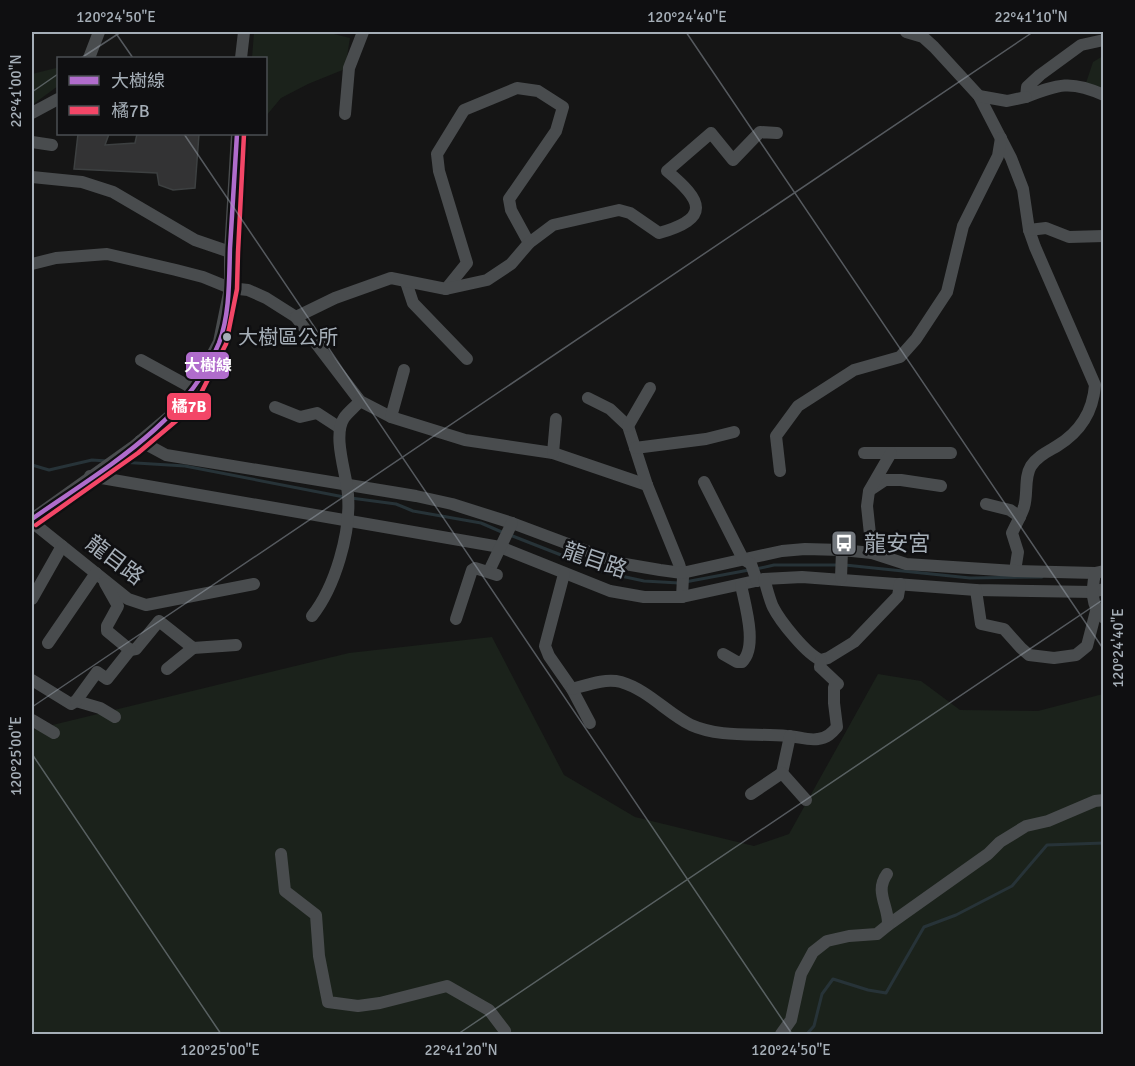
<svg xmlns="http://www.w3.org/2000/svg" width="1135" height="1066" viewBox="0 0 1135 1066" font-family="Signika,'Noto Sans TC',sans-serif">
	<style>
		.green { fill: #1b221b }
		.lines { fill: none; stroke-linecap: round; stroke-linejoin: round }
		.stream { stroke: #273338; stroke-width: 3 }
		.building { fill: #333334; stroke: #3d4041; stroke-width: 1.5 }
		.minor { stroke: #494c4e; stroke-width: 12 }
		.bus-1-casing { stroke: #0f0f11; stroke-width: 9 }
		.bus-2-casing { stroke: #0f0f11; stroke-width: 9 }
		.bus-1 { stroke: #b06ccc; stroke-width: 4.5 }
		.bus-2 { stroke: #f34667; stroke-width: 4.5 }
		.ticks { fill: none; stroke: #a5aeb7; stroke-width: 1.5; stroke-opacity: 0.45 }
		.bus-dot { fill: #a5aeb7; stroke: #0f0f11; stroke-width: 2 }
		.labels { text-anchor: middle; dominant-baseline: central; stroke-width: 5; stroke-linejoin: round; paint-order: stroke }
		.bus-label { font-size: 20px; fill: #a5aeb7; stroke: #0f0f11; text-anchor: start }
		.poi-label { font-size: 22px; fill: #a5aeb7; stroke: #0f0f11; text-anchor: start }
		.street-label { font-size: 22px; fill: #a5aeb7; stroke: #0f0f11 }
		.line-badge { stroke: #0f0f11; stroke-width: 2 }
		.badge-label { font-size: 16px; text-anchor: middle; font-weight: bold; fill: #fff }
		.neatline { fill: none; stroke: #a5aeb7; stroke-width: 2 }
		.ticks-label { font-size: 15px; text-anchor: middle; fill: #a5aeb7 }
	</style>
	<rect width="100%" height="100%" fill="#151515"/>
	<g class="green">
		<path d="M254 32H326L350 38 345 69 308 84 281 98 266 116V58H252Z"/>
		<path d="M1103 56V90L1086 83 1093 62Z"/>
		<path d="M56 68 58 69V86L32 105V74Z"/>
		<path d="M492 637 564 775 635 817 754 846 789 834 878 674 921 681 960 710 1038 711 1103 694V1034H32V730L349 653Z"/>
	</g>
	<g class="lines">
		<g class="stream">
			<path d="M120 462 185 466 344 497"/>
			<path d="M32 465 49 470 92 460 107 461"/>
			<path d="M351 498 396 504 413 511 481 523 504 533"/>
			<path d="M510 535 607 573 644 581 679 583"/>
			<path d="M845 565 970 578 1042 577"/>
			<path d="M756 569 774 565H839"/>
			<path d="M685 582 749 570"/>
			<path d="M807 1034 814 1026 822 994 833 979 868 990 886 993 924 927 956 915 1012 886 1047 845 1104 843"/>
		</g>
	</g>
	<path class="building" d="M78 134H109L105 145 135 143 137 134H199L195 188 173 190 159 185 157 173 74 169Z"/>
	<g class="lines">
		<g class="minor">
			<path d="M906 32 923 37 934 47 979 96 1011 158 1023 189 1029 230 1035 247 1095 385C1093 412 1080 432 1057 446 1047 452 1038 456 1031 466 1024 477 1028 494 1024 507 1021 516 1016 524 1012 533L1018 552 1015 571"/>
			<path d="M1104 40 1081 45 1040 75 1027 87 1026 97C1058 84 1071 80 1104 95"/>
			<path d="M89 58 99 32"/>
			<path d="M241 58 244 32"/>
			<path d="M979 96 1007 101 1026 97"/>
			<path d="M32 113 58 99"/>
			<path d="M345 114 349 68 363 32"/>
			<path d="M32 142 52 145"/>
			<path d="M32 177 82 182 113 192 195 240 230 252"/>
			<path d="M1029 230 1046 228 1069 237 1104 236"/>
			<path d="M32 264 56 258 107 254 176 270 203 277 230 288 248 290 266 298 296 317 360 401 391 417 465 440 553 453 647 485"/>
			<path d="M406 282 413 303 467 359"/>
			<path d="M446 289 467 263 439 171 437 154 464 110 517 88 538 91 563 107 556 131 509 199 511 210 529 243"/>
			<path d="M296 317 335 298 391 278 446 289 487 280 511 264 529 243 553 225 619 210 630 213 659 233C711 218 703 201 667 171L711 133 733 160 760 132 777 133"/>
			<path d="M141 360 194 389"/>
			<path d="M588 398 610 409 628 426 647 485 679 564 683 577 682 597"/>
			<path d="M275 407 300 417 317 413 340 428"/>
			<path d="M391 417 404 370"/>
			<path d="M628 426 650 388"/>
			<path d="M140 441 166 455 416 496 452 504 512 523 619 563 660 570 682 573 782 551 805 549 842 550 872 553 906 564 1015 571 1095 573 1104 571"/>
			<path d="M635 448 706 439 734 432"/>
			<path d="M553 453 556 419"/>
			<path d="M864 453H951"/>
			<path d="M780 471 776 436 798 406 854 370 900 357 916 339 947 292 963 226 998 156 1001 138"/>
			<path d="M90 476 500 547 610 591 644 597H682L764 579 802 577 976 590 1093 592 1104 589"/>
			<path d="M704 482 743 559 751 564 757 581"/>
			<path d="M870 490 885 480H901L941 486"/>
			<path d="M986 504 1010 510 1020 517"/>
			<path d="M32 519 133 447 171 415 194 389 219 342 230 288V252L237 134"/>
			<path d="M32 522 128 599 146 605 254 584"/>
			<path d="M872 553 867 506 869 491 891 453"/>
			<path d="M489 571 512 523"/>
			<path d="M1095 573C1092 589 1090 606 1104 618"/>
			<path d="M564 574 545 646 549 656 572 689 590 723"/>
			<path d="M841 578 842 550"/>
			<path d="M764 579C767 588 769 598 773 607 780 621 807 655 821 660L828 658 854 642 898 596 900 584"/>
			<path d="M976 590 981 624 1004 629 1021 648 1029 655 1054 658 1076 655 1087 646 1096 611"/>
			<path d="M32 599 62 546"/>
			<path d="M312 616C335 587 351 533 348 495 347 475 332 436 344 418 348 412 355 407 360 401"/>
			<path d="M456 619 472 570 475 568 497 575"/>
			<path d="M48 643 96 573"/>
			<path d="M130 650 136 649 159 621 193 648 236 645"/>
			<path d="M723 654 737 662H742C758 647 745 605 741 585"/>
			<path d="M167 669 193 648"/>
			<path d="M32 680 71 704 76 701 100 708 115 717"/>
			<path d="M572 689C587 685 605 678 621 682 648 690 667 713 691 725 720 738 756 733 787 736 797 736 808 741 818 739 827 738 832 733 837 727L834 703V687L838 684 820 667 821 660"/>
			<path d="M76 701 97 672 107 679 130 650 107 631V626L118 606 105 583"/>
			<path d="M32 720 54 733"/>
			<path d="M782 773 790 736"/>
			<path d="M751 794 782 773 806 800"/>
			<path d="M281 854 285 891 316 915 319 956 328 1002 358 1006 380 1003 447 986 489 1010 505 1031 503 1034"/>
			<path d="M888 925 988 854 1000 842 1026 826 1048 821 1095 801 1104 800"/>
			<path d="M781 1034 791 1020 801 974 813 952 827 941 849 936 877 934 888 925C889 906 874 892 887 874"/>
		</g>
		<defs>
			<path id="bus-1" d="M32 519C100 471 186 424 219 343 230 314 229 279 230 248 232 210 235 172 237 134"/>
			<path id="bus-2" d="M36 525 138 453 176 421 201 393 226 344 237 289 238 252 244 134"/>
		</defs>
		<use href="#bus-1" class="bus-1-casing"/>
		<use href="#bus-2" class="bus-2-casing"/>
		<use href="#bus-1" class="bus-1"/>
		<use href="#bus-2" class="bus-2"/>
	</g>
	<path class="ticks" d="M115 32 133 58M686 32 1104 650M81 58 121 32M32 92 58 74M184 134 792 1034M32 707 1033 32M32 754 221 1034M458 1034 1104 599"/>
	<defs>
		<symbol id="bus-square" viewBox="-11 -11 22 22"><rect x="-9" y="-9" width="18" height="18" rx="4" fill="#73787e" stroke="#0f0f11"/><path d="M-5-6H5V4H4V6H2V4H-2V6H-4V4H-5ZM-3.5-4V0h7V-4ZM-3.5 1.2v1.5H-2V1.2ZM2 1.2v1.5H3.5V1.2Z" fill="#fff"/></symbol>
	</defs>
	<g fill-rule="evenodd">
		<use href="#bus-square" x="829" y="528" width="30" height="30"/>
	</g>
	<circle class="bus-dot" cx="227" cy="337" r="5"/>
	<g class="labels">
		<g class="bus-label">
			<text x="238" y="337">大樹區公所</text>
		</g>
		<g class="poi-label">
			<text x="864" y="543">龍安宮</text>
		</g>
		<g class="street-label">
			<text transform="translate(115 560) rotate(37)">龍目路</text>
			<text transform="translate(595 560) rotate(19)">龍目路</text>
		</g>
	</g>
	<g class="line-badge">
		<rect x="185" y="351" width="45" height="29" rx="6" fill="#b06ccc"/>
		<rect x="166" y="392" width="46" height="29" rx="6" fill="#f34667"/>
	</g>
	<g class="badge-label">
		<text x="208" y="371">大樹線</text>
		<text x="189" y="412">橘7B</text>
	</g>
	<rect width="1135" height="1066" fill="none" stroke="#0f0f11" stroke-width="66"/>
	<rect x="57" y="57" width="210" height="78" fill="#0f0f11" stroke="#4b4f53" stroke-width="1.5"/>
	<rect x="69" y="76" width="30" height="9" fill="#b06ccc" stroke="#4b4f53" stroke-width="1.5"/>
	<text x="111" y="87" font-size="18" fill="#a5aeb7">大樹線</text>
	<rect x="69" y="106" width="30" height="9" fill="#f34667" stroke="#4b4f53" stroke-width="1.5"/>
	<text x="111" y="117" font-size="18" fill="#a5aeb7">橘7B</text>
	<rect x="33" y="33" width="1069" height="1000" class="neatline"/>
	<g class="ticks-label">
		<text x="116" y="22">120°24'50"E</text>
		<text x="687" y="22">120°24'40"E</text>
		<text x="1031" y="22">22°41'10"N</text>
		<text transform="translate(16 91) rotate(-90)" y="5">22°41'00"N</text>
		<text transform="translate(1118 648) rotate(-90)" y="5">120°24'40"E</text>
		<text transform="translate(16 756) rotate(-90)" y="5">120°25'00"E</text>
		<text x="220" y="1055">120°25'00"E</text>
		<text x="461" y="1055">22°41'20"N</text>
		<text x="791" y="1055">120°24'50"E</text>
	</g>
</svg>
